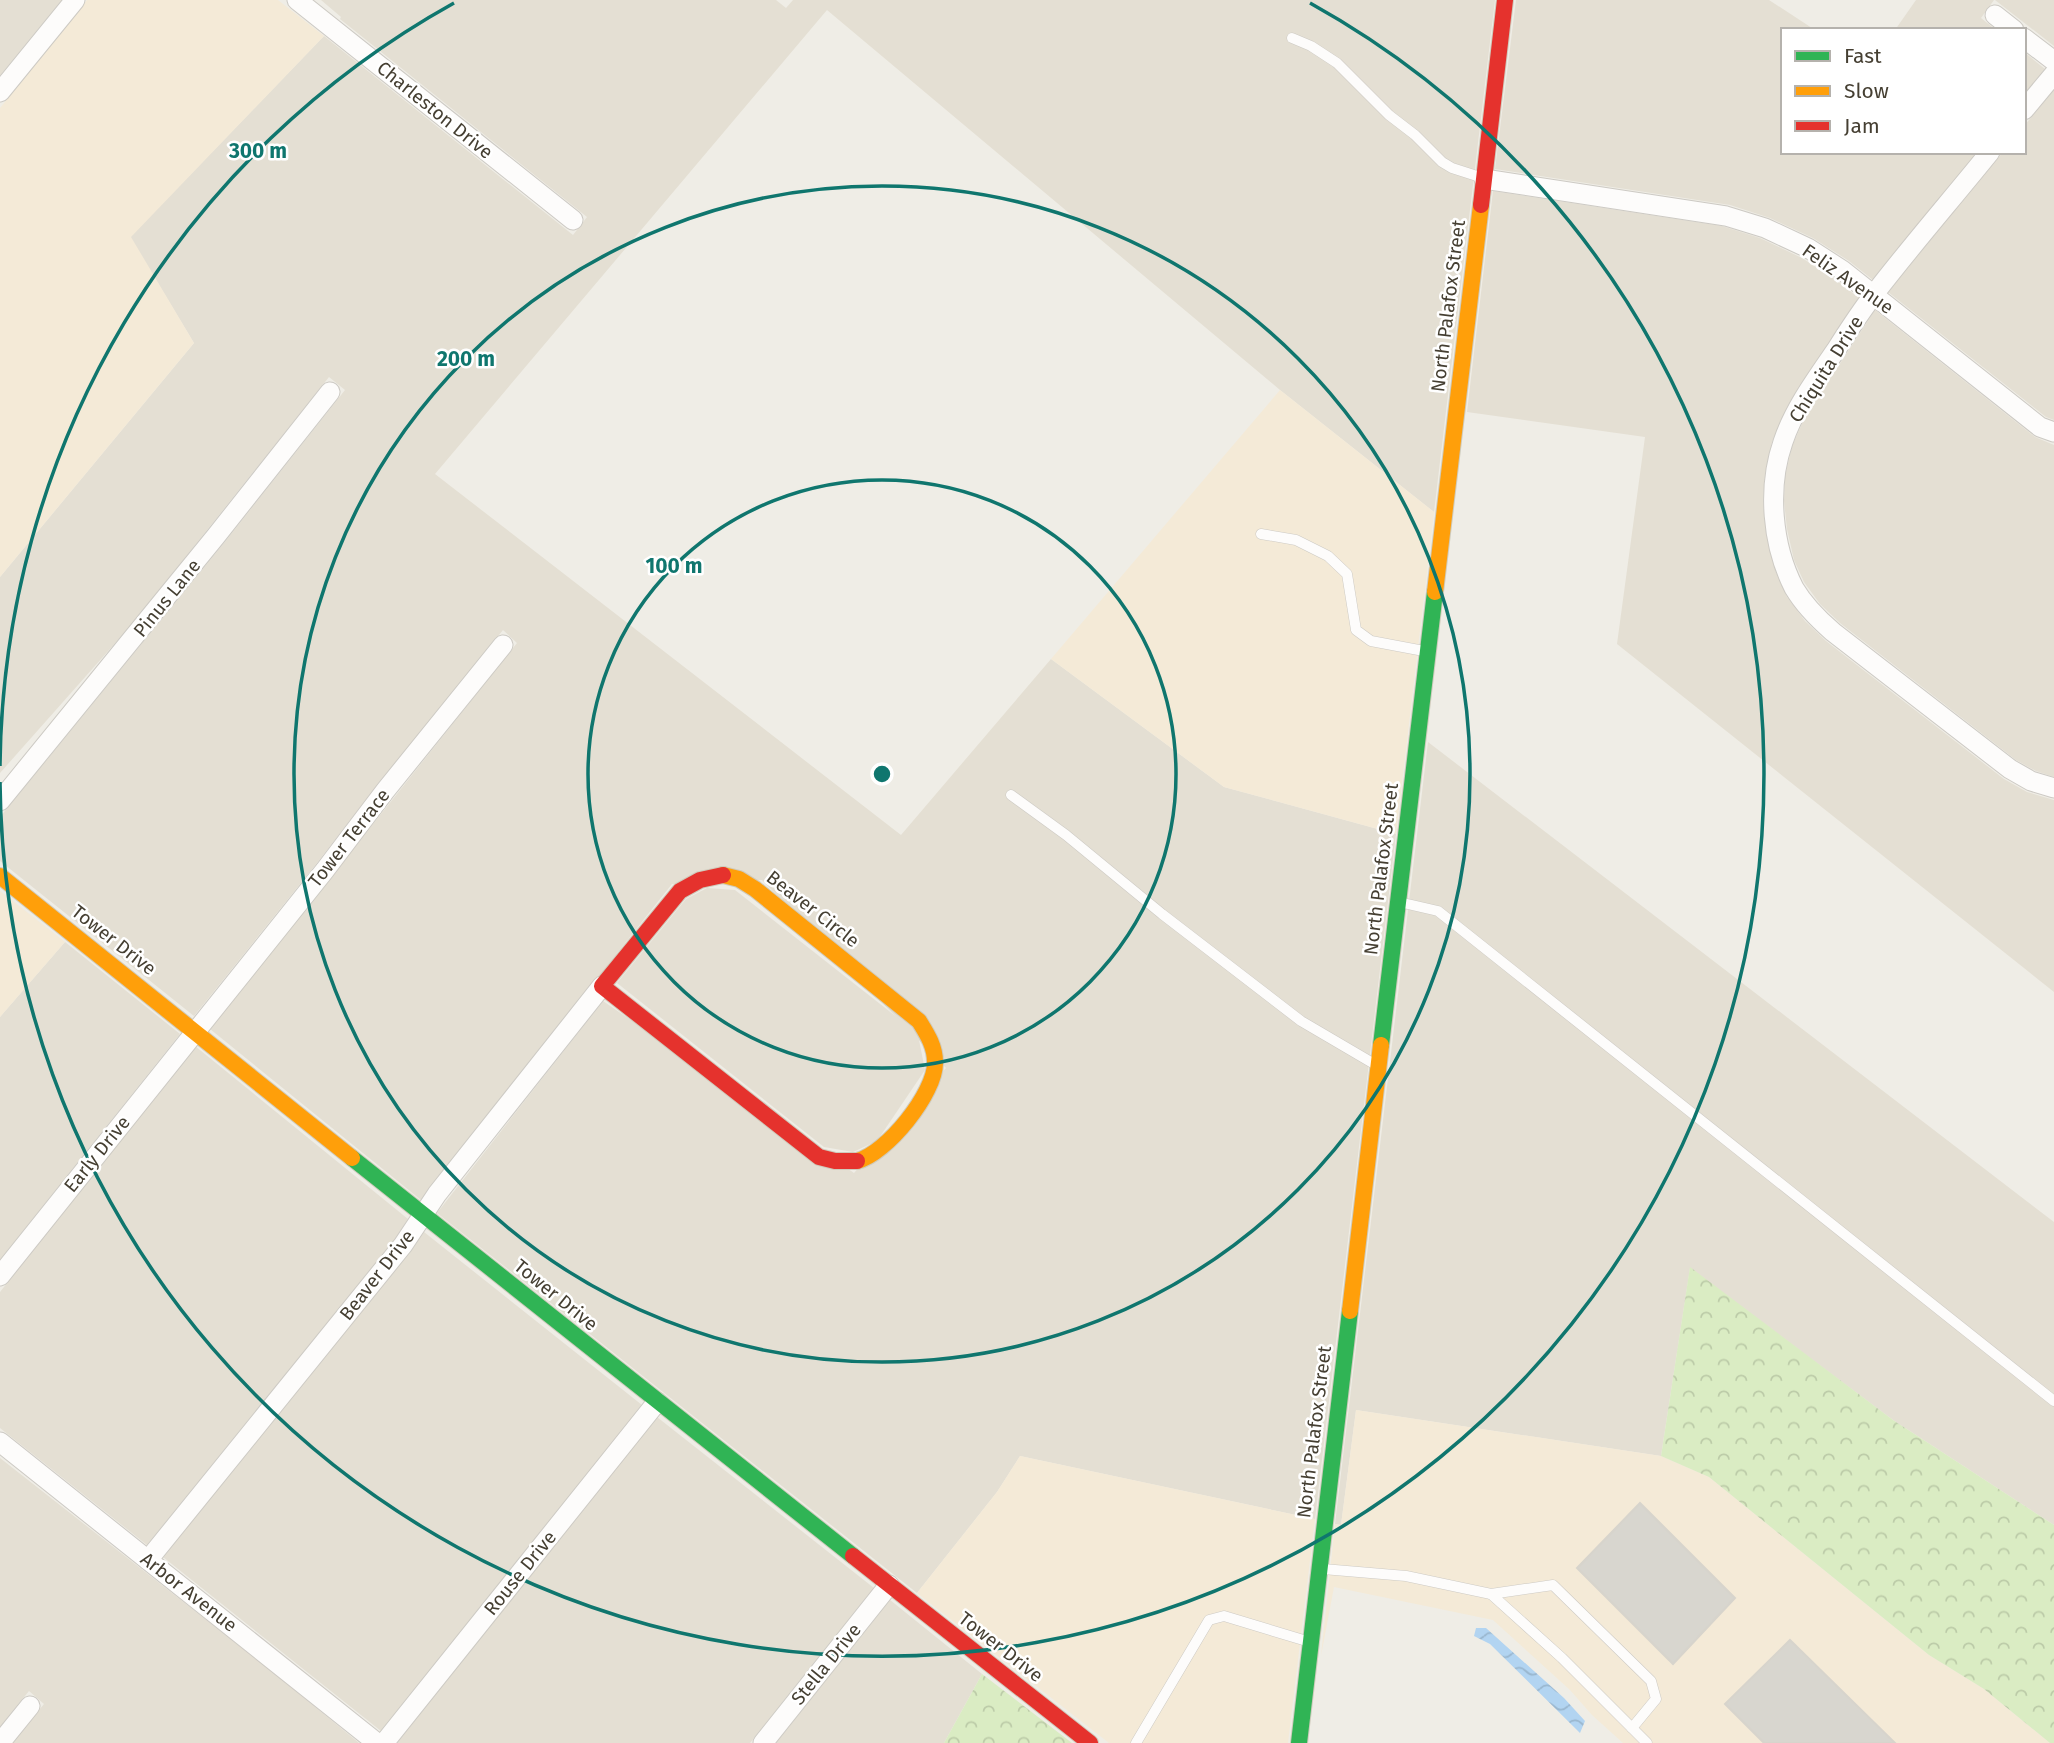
<svg xmlns="http://www.w3.org/2000/svg" width="2054" height="1743" viewBox="0 0 2054 1743" font-family="'Fira Sans',sans-serif">
	<style>
		.residential { fill: #e4dfd3 }
		.commercial { fill: #f4ead7 }
		.forest { fill: url(#forest-crowns) }
		.water { fill: url(#water-waves) }
		.building { fill: #d8d6cf; stroke: #d7d4cc; stroke-width: 2 }
		.lines { fill: none; stroke-linecap: round; stroke-linejoin: round }
		.lane-casing { stroke: #cdcac4; stroke-width: 11 }
		.street-casing { stroke: #cdcac4; stroke-width: 21 }
		.fast-casing { stroke: #cfcbbc; stroke-width: 18 }
		.slow-casing { stroke: #cfcbbc; stroke-width: 18 }
		.jam-casing { stroke: #cfcbbc; stroke-width: 18 }
		.lane { stroke: #fdfcfb; stroke-width: 10 }
		.street { stroke: #fdfcfb; stroke-width: 19 }
		.fast { stroke: #30b455; stroke-width: 16 }
		.slow { stroke: #ff9f0a; stroke-width: 16 }
		.jam { stroke: #e5322d; stroke-width: 16 }
		.ring { fill: none; stroke: #0f766e; stroke-width: 3.5 }
		.labels { text-anchor: middle; dominant-baseline: central; stroke-width: 5; stroke-linejoin: round; paint-order: stroke }
		.street-label { font-size: 19px; fill: #453f32; stroke: #fff }
		.centre { fill: #0f766e; stroke: #fff; stroke-width: 3.5 }
		.ring-label { font-size: 21px; text-anchor: middle; font-weight: bold; fill: #0f766e; stroke: #fff; stroke-width: 5; stroke-linejoin: round; paint-order: stroke }
	</style>
	<defs>
		<pattern id="forest-crowns" width="20" height="18" patternUnits="userSpaceOnUse" patternTransform="scale(1.75)"><rect width="20" height="18" fill="#daecc3"/><path d="M2 6a3 3 0 1 1 6 0M12 15a3 3 0 1 1 6 0" fill="none" stroke="#bccba8"/></pattern>
		<pattern id="water-waves" width="16" height="10" patternUnits="userSpaceOnUse" patternTransform="scale(1.75)"><rect width="16" height="10" fill="#b2d4f1"/><path d="M0 5q4-4 8 0t8 0" fill="none" stroke="#9ab7cf"/></pattern>
	</defs>
	<rect width="100%" height="100%" fill="#efede6"/>
	<g class="residential">
		<path d="M0 0H62L0 76Z"/>
		<path d="M321 0H776L786 8 793 0H1495L1434 512 1280 390 827 10 435 474 901 835 1051 659 1224 787 1396 834 1315 1519 1020 1456 997 1492 917 1593 437 1213 603 1001 854 1173 946 1068 762 880 672 884 421 1200 210 1029 517 643 503 630 378 784 317 863 194 1016 0 861V817L224 543 345 390 329 377 133 623 0 773V577L194 343 130 237 324 36 573 235 587 217 340 19 341 17Z"/>
		<path d="M1516 0H1769L1815 30H1783V152H1977L1873 280 1849 261 1813 238 1770 218 1730 205 1495 169Z"/>
		<path d="M1916 0H1994L1981 18 1996 30H1895Z"/>
		<path d="M1995 0H2054V46Z"/>
		<path d="M2024 52 2045 69 2024 95Z"/>
		<path d="M2054 90V420L2046 417 1888 292 2003 152H2024V126Z"/>
		<path d="M1493 191 1722 226 1760 238 1802 258 1836 280 1859 298 1787 407 1772 442 1765 474 1763 503 1767 536 1775 570 1787 597 1805 621 1826 641 2004 779 2027 792 2054 800V992L1617 644 1645 437 1467 412Z"/>
		<path d="M1875 310 2035 437 2054 445V777L2036 771 2016 760 1840 623 1820 604 1804 582 1794 560 1787 529 1784 501 1785 476 1792 446 1805 417Z"/>
		<path d="M1428 742 2054 1222V1525L1893 1420 1690 1268 1661 1456 1356 1410 1341 1525 1335 1524Z"/>
		<path d="M707 888 735 890 912 1029 919 1040 925 1070 877 1141 853 1152 824 1147 617 983 686 899Z"/>
		<path d="M65 942 180 1034 0 1260V1017Z"/>
		<path d="M195 1046 408 1219 396 1238 147 1545 0 1428V1292Z"/>
		<path d="M424 1232 642 1405 381 1731 163 1557 411 1251Z"/>
		<path d="M657 1417 874 1588 750 1743H397Z"/>
		<path d="M0 1458 274 1673 359 1743H12L44 1704 29 1691 0 1727Z"/>
		<path d="M890 1600 982 1674 944 1743H776Z"/>
	</g>
	<g class="commercial">
		<path d="M87 0H278L324 36 131 237 194 343 0 577V108Z"/>
		<path d="M1280 390 1434 512 1396 834 1224 787 1051 659Z"/>
		<path d="M0 891 65 942 0 1017Z"/>
		<path d="M1356 1410 1661 1456 1709 1477 1929 1655 1984 1689 2050 1743H1623L1592 1715 1570 1690 1493 1620 1334 1587 1321 1656 1335 1524 1341 1525Z"/>
		<path d="M1020 1456 1315 1519 1288 1743H1109L917 1593 997 1492Z"/>
	</g>
	<g class="forest">
		<path d="M1690 1267 1893 1420 2054 1525V1743H2050L1984 1689 1929 1655 1709 1477 1661 1456Z"/>
		<path d="M982 1674 1072 1743H944Z"/>
	</g>
	<path class="water" d="M1476 1628H1486L1564 1698 1585 1721 1580 1733 1490 1644 1474 1636Z"/>
	<g class="building">
		<path d="M1640 1503 1735 1598 1673 1664 1577 1568Z"/>
		<path d="M1790 1640 1895 1743H1764L1725 1704Z"/>
	</g>
	<g class="lines">
		<defs>
			<g id="lane">
				<path d="M1292 38 1311 46 1337 63 1389 115 1415 135 1442 162 1452 168 1480 177"/>
				<path d="M1261 534 1296 540 1328 556 1347 574 1356 630 1371 641 1424 651"/>
				<path d="M1011 795 1066 835 1162 914 1301 1021 1376 1065"/>
				<path d="M1399 902 1438 911 2054 1401"/>
				<path d="M1323 1569 1406 1576 1491 1594 1553 1585 1651 1681 1656 1699 1632 1728"/>
				<path d="M1491 1594 1562 1658 1647 1743"/>
				<path d="M1136 1743 1209 1620 1224 1616 1310 1642"/>
			</g>
			<g id="street">
				<path d="M297 0 573 220"/>
				<path d="M1995 15 2014 30"/>
				<path d="M2024 38 2054 61"/>
				<path d="M0 92 75 0"/>
				<path d="M2024 110 2054 74"/>
				<path d="M1990 152C1952 199 1912 245 1875 293 1861 311 1848 331 1836 350 1816 379 1794 409 1783 442 1767 488 1772 545 1794 588 1804 605 1818 619 1833 632L2010 769 2031 781 2054 788"/>
				<path d="M1484 179 1726 216 1765 228 1808 248 1842 270 2040 427 2054 432"/>
				<path d="M0 801 216 536 330 392"/>
				<path d="M0 1276 325 870 385 791 503 645"/>
				<path d="M0 1442 377 1743"/>
				<path d="M148 1560 403 1245 437 1194 602 986"/>
				<path d="M0 1743 30 1706"/>
				<path d="M384 1743 657 1402"/>
				<path d="M763 1743 889 1585"/>
			</g>
			<g id="fast">
				<path d="M1381 1045 1435 592"/>
				<path d="M352 1158 853 1556"/>
				<path d="M1299 1743 1350 1311"/>
			</g>
			<g id="slow">
				<path d="M1435 592 1481 205"/>
				<path d="M723 875 739 879 755 889 919 1021C927 1034 935 1046 935 1062 936 1093 886 1154 857 1161"/>
				<path d="M0 876 352 1158"/>
				<path d="M1350 1311 1381 1045"/>
			</g>
			<g id="jam">
				<path d="M1481 205 1505 0"/>
				<path d="M723 875 700 880 680 891 602 986 819 1157 835 1161H857"/>
				<path d="M853 1556 1090 1743"/>
			</g>
		</defs>
		<use href="#lane" class="lane-casing"/>
		<use href="#street" class="street-casing"/>
		<use href="#fast" class="fast-casing"/>
		<use href="#slow" class="slow-casing"/>
		<use href="#jam" class="jam-casing"/>
		<use href="#lane" class="lane"/>
		<use href="#street" class="street"/>
		<use href="#fast" class="fast"/>
		<use href="#slow" class="slow"/>
		<use href="#jam" class="jam"/>
	</g>
	<g class="ring">
		<circle cx="882" cy="774" r="294"/>
		<circle cx="882" cy="774" r="588"/>
		<path d="M0 766A882 882 0 0 1 454 3M1310 3A882 882 0 1 1 0 782"/>
	</g>
	<g class="labels">
		<g class="street-label">
			<text transform="translate(435 110) rotate(39)">Charleston Drive</text>
			<text transform="translate(1848 279) rotate(35)">Feliz Avenue</text>
			<text transform="translate(1448 306) rotate(-83)">North Palafox Street</text>
			<text transform="translate(1826 369) rotate(-58)">Chiquita Drive</text>
			<text transform="translate(167 598) rotate(-51)">Pinus Lane</text>
			<text transform="translate(349 838) rotate(-52)">Tower Terrace</text>
			<text transform="translate(1381 869) rotate(-83)">North Palafox Street</text>
			<text transform="translate(813 909) rotate(38)">Beaver Circle</text>
			<text transform="translate(114 940) rotate(38)">Tower Drive</text>
			<text transform="translate(97 1154) rotate(-51)">Early Drive</text>
			<text transform="translate(377 1275) rotate(-52)">Beaver Drive</text>
			<text transform="translate(556 1295) rotate(39)">Tower Drive</text>
			<text transform="translate(1314 1432) rotate(-83)">North Palafox Street</text>
			<text transform="translate(520 1573) rotate(-51)">Rouse Drive</text>
			<text transform="translate(189 1592) rotate(38)">Arbor Avenue</text>
			<text transform="translate(1001 1647) rotate(38)">Tower Drive</text>
			<text transform="translate(826 1664) rotate(-51)">Stella Drive</text>
		</g>
	</g>
	<circle cx="882" cy="774" r="10" class="centre"/>
	<g class="ring-label">
		<text x="258" y="158">300 m</text>
		<text x="466" y="366">200 m</text>
		<text x="674" y="573">100 m</text>
	</g>
	<rect x="1781" y="28" width="245" height="126" fill="#ffffff" stroke="#b5b2ad" stroke-width="2"/>
	<rect x="1795" y="51" width="35" height="10" fill="#30b455" stroke="#b5b2ad" stroke-width="2"/>
	<text x="1844" y="63" font-size="21" fill="#453f32">Fast</text>
	<rect x="1795" y="86" width="35" height="10" fill="#ff9f0a" stroke="#b5b2ad" stroke-width="2"/>
	<text x="1844" y="98" font-size="21" fill="#453f32">Slow</text>
	<rect x="1795" y="121" width="35" height="10" fill="#e5322d" stroke="#b5b2ad" stroke-width="2"/>
	<text x="1844" y="133" font-size="21" fill="#453f32">Jam</text>
</svg>
